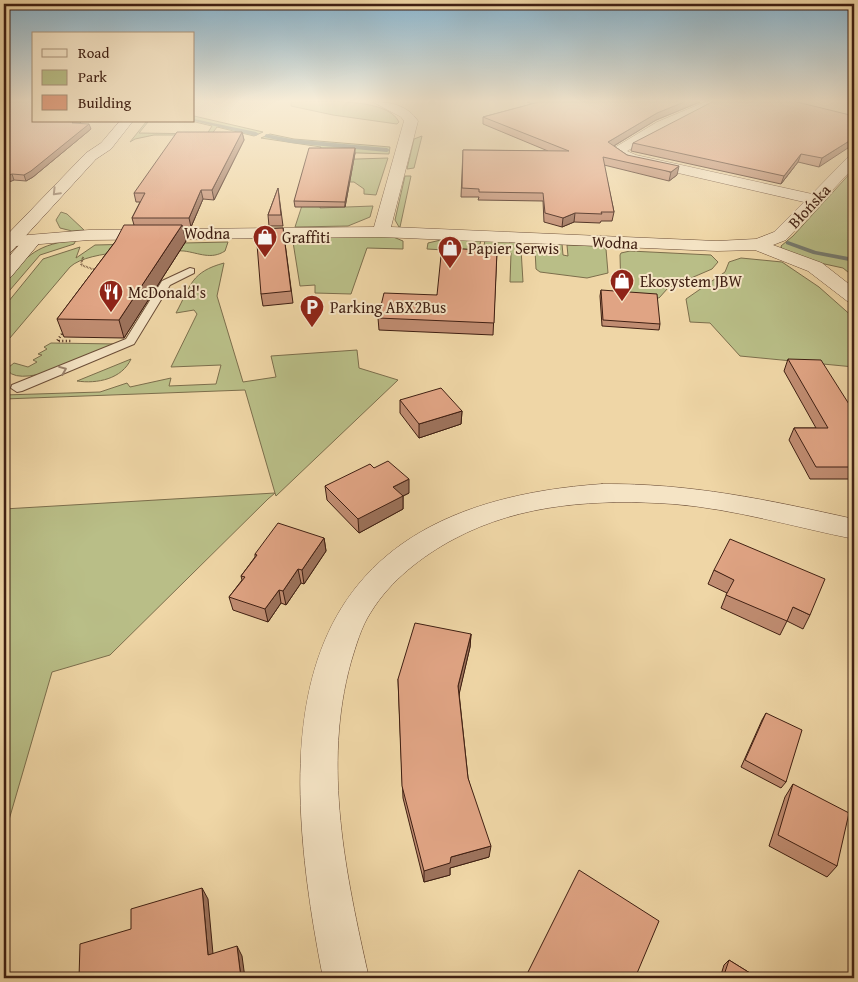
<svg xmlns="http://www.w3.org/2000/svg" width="858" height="982" viewBox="0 0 858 982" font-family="'Gentium Book Plus',serif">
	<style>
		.green { fill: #b9be87; stroke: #7c6e4c }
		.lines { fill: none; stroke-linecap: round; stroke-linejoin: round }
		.stream { fill: #767b70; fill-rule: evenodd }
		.lane-casing { stroke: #6b4d37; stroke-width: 2 }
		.street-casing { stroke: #6b4d37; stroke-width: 1 }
		.secondary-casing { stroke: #3f1f12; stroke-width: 1 }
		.path-far1 { stroke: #3f1f12; stroke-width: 2; stroke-dasharray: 0.5 1; stroke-linecap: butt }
		.path { stroke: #3f1f12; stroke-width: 2.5; stroke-dasharray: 1 2.5; stroke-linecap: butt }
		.lane { fill: #f5e4c5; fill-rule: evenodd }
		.street { fill: #f5e4c5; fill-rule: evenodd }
		.secondary { fill: #f5e4c5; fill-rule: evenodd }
		.wall { fill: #c18d72; stroke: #3f1f12 }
		.shaded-wall { fill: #9d735c; stroke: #3f1f12 }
		.building { fill: #e0a484; stroke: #3f1f12 }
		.oneway { stroke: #9a826c }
		.labels { text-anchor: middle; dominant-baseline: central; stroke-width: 4; stroke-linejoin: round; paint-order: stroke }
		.far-street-label { font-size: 16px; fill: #3f1f12; stroke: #f5e4c5 }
		.far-poi-label { font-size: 16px; fill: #3f1f12; stroke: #f5e4c5; text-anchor: start }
	</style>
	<rect width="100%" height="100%" fill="#efd6a6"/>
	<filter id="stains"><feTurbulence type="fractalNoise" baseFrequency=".004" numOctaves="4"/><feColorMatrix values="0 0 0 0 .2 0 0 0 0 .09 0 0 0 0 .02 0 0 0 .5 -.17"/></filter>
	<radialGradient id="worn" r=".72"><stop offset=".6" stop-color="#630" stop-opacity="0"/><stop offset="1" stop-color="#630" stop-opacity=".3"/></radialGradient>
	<g class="green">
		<path d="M291 102C315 102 387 96 399 122L397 124 333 115 291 106Z"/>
		<path d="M194 116 263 132 254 136 217 127 211 135H154L135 139 130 142 146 122H148L139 133 207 134 212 126 191 121H194Z"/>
		<path d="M270 134 294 139 390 147 389 154 329 152 326 160 388 158 376 195 364 194V189L354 182H322L320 208 373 206 370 217 348 226 295 227 321 147 261 138Z"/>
		<path d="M422 136 414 168 407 169 414 139Z"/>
		<path d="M854 169V175L849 180 854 182V277L843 268 820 263 782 249 781 246 793 236Z"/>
		<path d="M405 176H411L400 227H399L395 220Z"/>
		<path d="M61 212 67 214 84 230 72 231 60 228 56 220Z"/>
		<path d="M391 236 403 241V249L367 248 351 294 315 293V285L300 286 293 242 290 241V238Z"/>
		<path d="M445 239 481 240 478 252 427 249 428 243Z"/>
		<path d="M76 240 74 244 40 255 4 297V282C28 254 38 244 76 240Z"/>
		<path d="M485 240 515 242 521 249 523 282H510L511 253 483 252Z"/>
		<path d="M228 242 225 251C211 260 199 253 184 251 158 250 89 249 70 267L4 345V307L43 259 80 247 76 258 95 245Z"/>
		<path d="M542 243 562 244 563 255 568 256 567 245 601 246 606 249 608 273 587 278 540 272 536 269 535 249Z"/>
		<path d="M630 251 711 255 718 262 712 269 668 288 659 298 621 293 620 255 621 253Z"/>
		<path d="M741 258 782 262 819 287 854 318V367L740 356 710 323 690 322 686 299 725 272 729 262Z"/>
		<path d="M224 263 217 296 243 382 276 377 271 356 357 350 359 368 398 380 276 496 275 493 268 499 110 655 52 672 4 837V509L275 493 245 390 4 399V395L100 392 127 383 130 387 171 378 169 386 216 384 221 365 171 367 197 314 194 310 176 313C191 285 191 272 224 263Z"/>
		<path d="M51 343 118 344C98 352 24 390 8 371L9 367 14 363 28 367 37 362 33 360 42 355 38 354 47 349 44 347Z"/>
		<path d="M131 359C122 379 97 384 77 381Z"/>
	</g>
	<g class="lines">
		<g class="stream">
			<path d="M194 119 256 132 259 134 256 136 194 121Z"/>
			<path d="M266 134 291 139 387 148 390 150 387 152 291 143 264 137Z"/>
			<path d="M788 241 816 251 854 258V262L813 254 786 244V242Z"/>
		</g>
		<defs>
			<path id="lane" d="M190 268 194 269V273L170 285 134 344 22 391 17 392 11 388 12 385 126 339 162 281Z"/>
			<g id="street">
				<path d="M373 102C391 102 407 105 418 121L391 227 717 241 756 239 774 232 804 202 626 161 609 151 657 122 705 102H722L667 128 627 151 636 155 812 194 849 156 854 155V167L786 240 773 245 822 263 854 288V303L847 301 808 271 755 250 717 251 381 237 89 240 4 247V237L89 230 374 227 404 121 401 117Z"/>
				<path d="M602 484C690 483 769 500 854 519V539C794 527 735 509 673 504 599 499 521 503 454 539 422 556 390 581 371 612 361 627 356 646 351 662 322 766 346 875 369 978H323C272 719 284 506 602 484Z"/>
			</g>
			<g id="secondary">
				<path d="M120 121H133L111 149 96 159 10 253 4 254V238L86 153 101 143Z"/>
				<path d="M32 236 38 237 41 241 11 277 4 279V262L26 237Z"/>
			</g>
		</defs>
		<use href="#lane" class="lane-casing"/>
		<use href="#street" class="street-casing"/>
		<use href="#secondary" class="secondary-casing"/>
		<path class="path-far1" d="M83 257 81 265 98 271"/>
		<path class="path" d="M64 331 57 341H71"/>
		<use href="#lane" class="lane"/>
		<use href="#street" class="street"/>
		<use href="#secondary" class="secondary"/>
	</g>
	<g class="wall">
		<path d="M527 102H700L656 120 614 146 627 155 677 175 669 181 604 165 614 212 612 221H601L600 223 574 222 562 227 544 222 543 201 478 200 479 197H461L463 150 548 151 483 124V117L532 104Z"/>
		<path d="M854 116 819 167 798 162 781 184 631 151 633 143Z"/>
		<path d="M34 121H82L80 123 91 129 33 177 26 181 14 180 4 184Z"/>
		<path d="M242 132 244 140 214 200 203 199 191 227H183L186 241 124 338 64 337 57 319 115 242 134 225 132 218 140 202H136L134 193Z"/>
		<path d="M355 153 345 207H295L294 201Z"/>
		<path d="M278 188 283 226H269L268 215Z"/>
		<path d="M283 228 293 303 263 306 261 294Z"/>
		<path d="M497 251 493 335 379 330 378 318 437 295Z"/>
		<path d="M601 290 660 324 659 330 602 326 600 296Z"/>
		<path d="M788 359 854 412V479H810L789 440 794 428H816L784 371Z"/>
		<path d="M400 400 462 411 461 424 419 438 400 413Z"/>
		<path d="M374 468 409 493 403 496V509L359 533 327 500 325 486Z"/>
		<path d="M324 538 326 551 304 584 301 583 286 605 281 603 268 622 233 610 229 597 242 580 241 576 255 557V554Z"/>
		<path d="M714 570 810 615 803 629 787 621 780 635 721 608 727 593 708 584Z"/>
		<path d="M471 634 470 647 459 693 468 778 489 857 450 868V875L424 882 403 798 398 679Z"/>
		<path d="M766 713 786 782 781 788 741 767 762 720Z"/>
		<path d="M793 784 837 866 827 877 769 846 785 797Z"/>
		<path d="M729 960 758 978H720L724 965Z"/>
	</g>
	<g class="shaded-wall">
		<path d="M684 102H700L656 120 607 150 608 142 657 113Z"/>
		<path d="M74 121H82L74 129 72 123Z"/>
		<path d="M89 124 91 129 33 177 26 181 24 175Z"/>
		<path d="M242 132 244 140 214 200 212 190Z"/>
		<path d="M854 138V144L819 167 822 158Z"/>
		<path d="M355 148V153L345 207V202Z"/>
		<path d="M801 154 798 162 781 184 784 176Z"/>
		<path d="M679 166 677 175 669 181 671 172Z"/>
		<path d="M12 174 14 180 4 184V177Z"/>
		<path d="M201 190 203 199 191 227 189 218Z"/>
		<path d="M575 213 574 222 562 227 563 218Z"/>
		<path d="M182 225 186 241 124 338 119 320Z"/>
		<path d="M462 411 461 424 419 438V424Z"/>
		<path d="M409 479V493L403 496V509L359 533 358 519 393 487Z"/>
		<path d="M324 538 326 551 304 584 302 570Z"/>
		<path d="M298 569 301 583 286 605 283 591Z"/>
		<path d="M279 590 281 603 268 622 265 609Z"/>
		<path d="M471 634 470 647 458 699V686Z"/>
		<path d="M491 846 489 857 450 868V875L424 882V871L451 857Z"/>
		<path d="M202 888 208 899 214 965 208 955Z"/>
		<path d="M237 946 242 956 245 978H241Z"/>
	</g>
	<g class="building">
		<path d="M4 102H34V121H74L72 123 89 124 31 171 24 175 12 174 4 177Z"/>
		<path d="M539 102H684L657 113 608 142 627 155 679 166 671 172 603 157 614 212H601L602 214 575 213 563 218 545 213 543 193 479 192V189L462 188 463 150 569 151 483 117Z"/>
		<path d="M712 102H797L854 116V138L822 158 801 154 784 176 633 143Z"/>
		<path d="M177 132H242L212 190H201L189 218H132L145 193H134Z"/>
		<path d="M309 148H355L345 202 294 201Z"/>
		<path d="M278 188 281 215H268Z"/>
		<path d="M124 225H182L119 320 57 319 115 242Z"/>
		<path d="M283 228 291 291 261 294 257 244 263 229Z"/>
		<path d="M447 248 497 251 494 323 378 318 384 293 437 295 441 256 446 255Z"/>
		<path d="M601 290 657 294 660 324 603 320Z"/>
		<path d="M788 359 821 360 854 412V467H816L794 428H828Z"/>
		<path d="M441 388 462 411 419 424 400 400Z"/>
		<path d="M388 461 409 479 393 487 403 496 358 519 325 486 370 464 374 468Z"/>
		<path d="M278 523 324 538 302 570 298 569 283 591 279 590 265 609 229 597 245 577 241 576 257 555 255 554Z"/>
		<path d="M730 539 825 579 810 615 793 607 787 621 726 595 734 580 714 570Z"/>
		<path d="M415 623 471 634 458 686 468 778 491 846 451 857 450 863 424 871 402 786 398 679Z"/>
		<path d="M766 713 802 730 786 782 745 760Z"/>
		<path d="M793 784 849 813 837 866 778 835Z"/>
		<path d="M579 870 659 921 635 978H525Z"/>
		<path d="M202 888 208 955 237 946 241 978H79L80 944 131 929V909Z"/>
		<path d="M729 960 758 978H723Z"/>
	</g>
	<defs><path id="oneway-chevron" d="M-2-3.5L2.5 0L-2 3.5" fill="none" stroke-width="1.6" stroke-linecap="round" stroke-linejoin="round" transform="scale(1.25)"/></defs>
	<g class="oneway">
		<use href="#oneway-chevron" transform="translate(56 192) rotate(134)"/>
		<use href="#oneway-chevron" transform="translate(63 370) rotate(-22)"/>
	</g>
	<linearGradient id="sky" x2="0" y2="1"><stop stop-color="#89b6d1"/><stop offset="0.42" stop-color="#f8edd7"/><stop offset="1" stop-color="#f8edd7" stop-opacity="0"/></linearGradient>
	<rect width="858" height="240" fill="url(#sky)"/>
	<defs>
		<symbol id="shop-pin" viewBox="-11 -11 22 30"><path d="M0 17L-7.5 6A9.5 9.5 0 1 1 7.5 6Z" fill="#8f2418" stroke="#f5e4c5"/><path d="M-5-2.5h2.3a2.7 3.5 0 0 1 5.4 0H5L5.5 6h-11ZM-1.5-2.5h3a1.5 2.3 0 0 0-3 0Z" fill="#fff"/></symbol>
		<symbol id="restaurant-pin" viewBox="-11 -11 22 30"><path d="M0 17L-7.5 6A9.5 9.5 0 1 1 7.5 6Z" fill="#8f2418" stroke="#f5e4c5"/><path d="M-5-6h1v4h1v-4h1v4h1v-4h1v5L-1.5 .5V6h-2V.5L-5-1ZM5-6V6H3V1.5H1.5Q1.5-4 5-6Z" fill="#fff"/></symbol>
		<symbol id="parking-pin" viewBox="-11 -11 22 30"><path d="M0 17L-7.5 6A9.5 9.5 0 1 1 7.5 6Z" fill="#8f2418" stroke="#f5e4c5"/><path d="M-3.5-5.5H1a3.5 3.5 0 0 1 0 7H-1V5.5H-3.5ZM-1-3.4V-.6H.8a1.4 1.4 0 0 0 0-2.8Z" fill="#fff"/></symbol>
	</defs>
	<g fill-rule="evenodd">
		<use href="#shop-pin" x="251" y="223" width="28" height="38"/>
		<use href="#shop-pin" x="436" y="234" width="28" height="38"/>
		<use href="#shop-pin" x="608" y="267" width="28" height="38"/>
		<use href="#restaurant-pin" x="97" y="278" width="28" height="38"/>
		<use href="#parking-pin" x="298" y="293" width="28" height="38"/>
	</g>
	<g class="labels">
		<g class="far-street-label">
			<text transform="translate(809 206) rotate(-47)">Błońska</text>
			<text x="207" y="233">Wodna</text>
			<text transform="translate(615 242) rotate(3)">Wodna</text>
		</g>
		<g class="far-poi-label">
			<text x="282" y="237">Graffiti</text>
			<text x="468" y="248">Papier Serwis</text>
			<text x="640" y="281">Ekosystem JBW</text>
			<text x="128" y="292">McDonald's</text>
			<text x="330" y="307">Parking ABX2Bus</text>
		</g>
	</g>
	<rect width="858" height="982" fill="none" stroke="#efd6a6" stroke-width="20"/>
	<rect x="5" y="5" width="848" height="972" fill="none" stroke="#3f1f12" stroke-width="2.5"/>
	<rect x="10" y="10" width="838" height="962" fill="none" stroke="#3f1f12"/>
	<rect x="32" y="32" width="162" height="90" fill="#f5e4c5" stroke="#ac957d"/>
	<rect x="42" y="49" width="25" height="8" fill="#f5e4c5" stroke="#ac957d"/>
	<text x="78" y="58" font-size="15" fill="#3f1f12">Road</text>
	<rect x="42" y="70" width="25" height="15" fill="#b9be87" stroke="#ac957d"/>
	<text x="78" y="82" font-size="15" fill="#3f1f12">Park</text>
	<rect x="42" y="95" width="25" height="15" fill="#e0a484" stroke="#ac957d"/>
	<text x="78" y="108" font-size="15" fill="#3f1f12">Building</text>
	<rect width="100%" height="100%" filter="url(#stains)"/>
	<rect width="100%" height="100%" fill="url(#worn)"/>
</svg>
